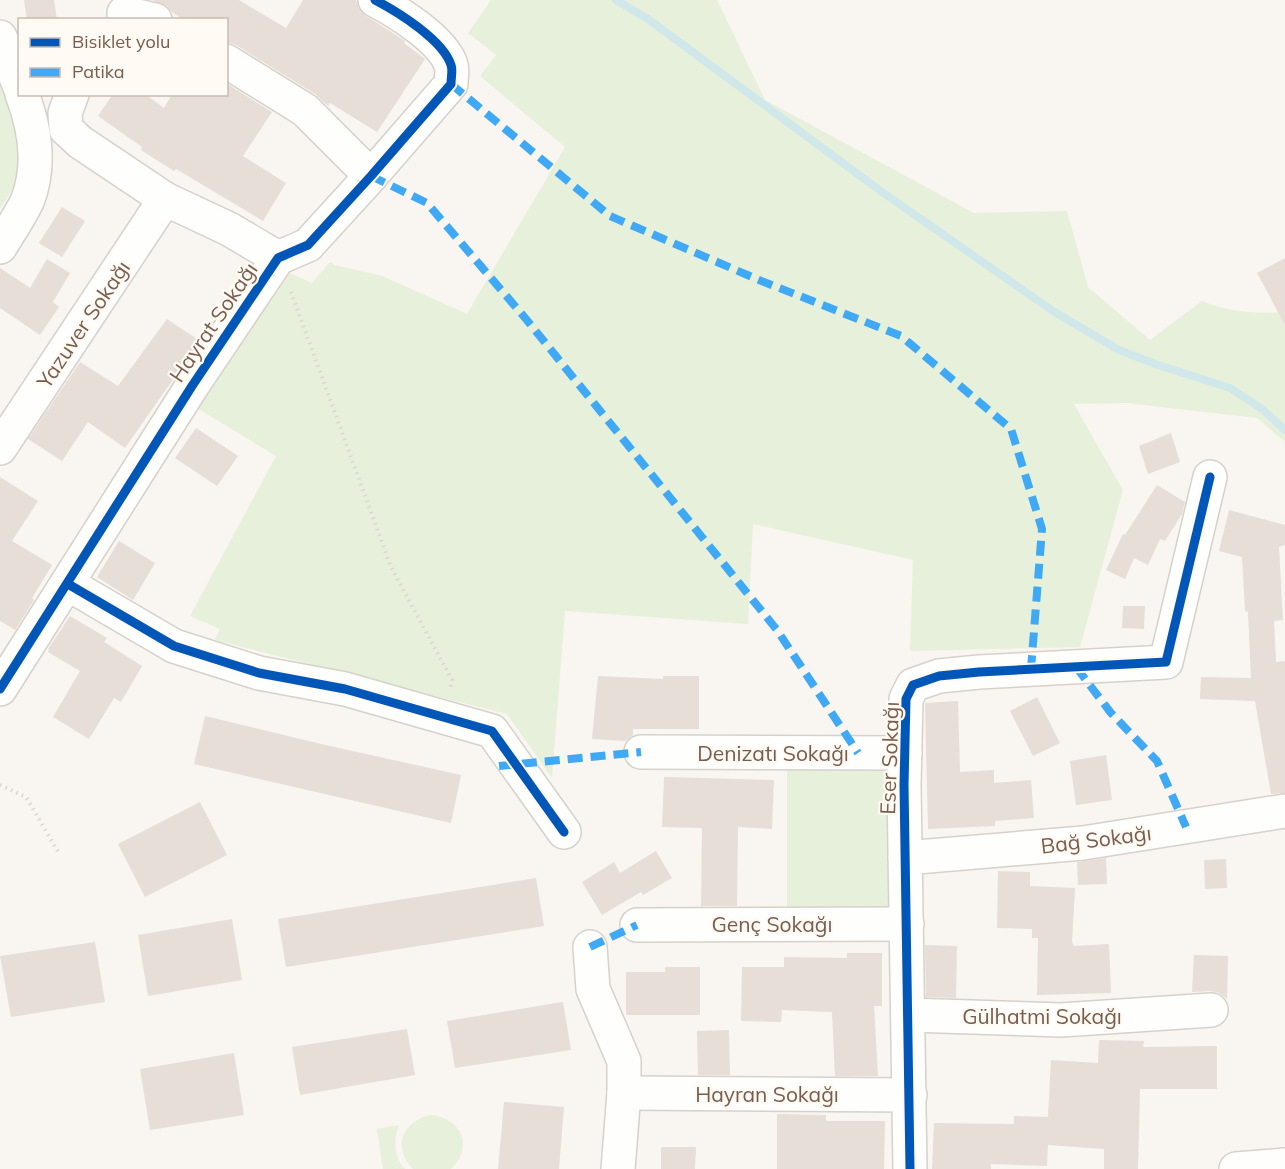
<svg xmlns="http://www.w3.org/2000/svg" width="1285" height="1169" viewBox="0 0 1285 1169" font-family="Mulish,sans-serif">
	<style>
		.green { fill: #e7f0db }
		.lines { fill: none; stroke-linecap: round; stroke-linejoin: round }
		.stream { stroke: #d0e8ea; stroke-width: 8 }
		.building { fill: #e6ded7 }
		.minor-casing { stroke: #d7d1cb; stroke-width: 36 }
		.path { stroke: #dcd5d0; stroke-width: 4; stroke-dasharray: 1.5 4.5; stroke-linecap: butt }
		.minor { stroke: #fefefd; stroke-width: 33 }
		.quiet { stroke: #3fa9f5; stroke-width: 8; stroke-dasharray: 15 8; stroke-linecap: butt }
		.cycleway-casing { stroke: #fffaf3; stroke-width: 13 }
		.cycleway { stroke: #0057b8; stroke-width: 9 }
		.labels { text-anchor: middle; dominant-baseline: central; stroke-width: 4.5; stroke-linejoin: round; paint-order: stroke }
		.street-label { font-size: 21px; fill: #7a5c4d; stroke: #fffaf3 }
	</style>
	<rect width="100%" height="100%" fill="#f9f5f0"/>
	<g class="green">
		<path d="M491 0H717L765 100 974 213 1067 211 1088 287 1150 340 1202 301C1229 312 1256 314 1285 312V442L1257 418 1127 403 1074 404 1123 490 1080 647 910 651 913 560 753 524 748 624 565 611 552 778 507 714 215 640 220 629 190 616 276 456 197 408 287 272 312 283 330 262 335 265 382 276 467 314 565 147 480 76 496 55 468 33Z"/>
		<path d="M0 59 18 110 24 171 0 209Z"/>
		<path d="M787 766H893V910L787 909Z"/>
		<path d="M429 1115C460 1116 475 1146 451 1169H413C392 1148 402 1123 429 1115Z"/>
		<path d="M399 1125C393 1139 394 1158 405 1169H383L377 1129Z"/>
	</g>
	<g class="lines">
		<path class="stream" d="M616 0 648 19 882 192 1053 311 1119 350 1158 365 1230 388 1262 409 1285 430"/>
	</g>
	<g class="building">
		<path d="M24 0H54L57 20H27Z"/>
		<path d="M152 0H239L286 28 303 0H356L359 9 366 16 396 35 405 41 404 43 425 59 377 132 330 103 328 106 315 94 236 45 226 42V20H184L172 12 167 6Z"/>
		<path d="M226 83 272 112 243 156 286 183 263 221 176 169 174 171 141 150 142 147 98 116 113 94H145L164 108 172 94H226Z"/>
		<path d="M62 207 85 221 62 257 39 243Z"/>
		<path d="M1285 258V325L1257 273Z"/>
		<path d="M47 259 70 273 53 302 59 307 40 335 0 308V268L30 288Z"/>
		<path d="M167 319 200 341 125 448 88 422 62 461 28 439 80 362 118 386Z"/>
		<path d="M196 428 238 456 217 486 175 458Z"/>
		<path d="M1171 433 1180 462 1148 474 1139 446Z"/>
		<path d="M0 477 38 501 12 541 52 565 32 598 34 600 15 630 0 621Z"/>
		<path d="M1157 485 1185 502 1182 514 1165 541 1160 539 1148 565 1134 558 1125 579 1106 570 1123 534 1125 535Z"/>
		<path d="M1229 510 1285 525V545L1279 547 1283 620 1274 621 1276 662 1285 661V793L1271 794 1255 701 1200 699 1201 677 1251 678 1248 612 1245 611 1242 557 1219 551Z"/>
		<path d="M119 541 155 563 133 600 97 577Z"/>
		<path d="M1123 606H1145L1144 629 1122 628Z"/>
		<path d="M70 616 107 638 104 642 142 666 121 702 114 698 89 739 53 717 80 671 48 652 49 650 48 649Z"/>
		<path d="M598 676 663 679V676H699V729H633V735L626 741 592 739Z"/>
		<path d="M1037 697 1060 743 1033 756 1010 711Z"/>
		<path d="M958 701 960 772 994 770V783L1031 780 1034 818 995 821V826L928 829 925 703Z"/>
		<path d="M205 716 321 744 461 775 451 823 194 764Z"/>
		<path d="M1106 755 1112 800 1076 805 1070 761Z"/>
		<path d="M664 777 774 780 772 829 738 827 737 906H701L702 828 662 827Z"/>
		<path d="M200 802 227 855 145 897 118 844Z"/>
		<path d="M656 851 672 878 643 895 641 892 602 915 582 882 614 862 620 873Z"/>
		<path d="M1106 858 1107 884 1078 885 1077 862Z"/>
		<path d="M1226 859 1227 888 1205 889 1204 860Z"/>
		<path d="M998 871 1030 872V886L1075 888 1072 942 1074 946 1109 944 1111 993 1037 995 1038 938H1032V929L997 928Z"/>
		<path d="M536 878 544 926 286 967 278 919Z"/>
		<path d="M232 919 242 980 148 996 138 935Z"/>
		<path d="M95 942 105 1002 11 1017 0 956Z"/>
		<path d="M925 945 957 946 956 998 926 997Z"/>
		<path d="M847 953H882V1006H874L878 1076H835L832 1012 782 1010 781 1022 741 1021 742 967H784V957L847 958Z"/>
		<path d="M1194 955 1228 956 1227 999 1219 993 1210 991 1192 992Z"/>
		<path d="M665 967H700V1015H626V972H665Z"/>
		<path d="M563 1002 571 1050 455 1068 447 1021Z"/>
		<path d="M407 1029 415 1075 300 1095 292 1047Z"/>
		<path d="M729 1030 730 1075H698L697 1031Z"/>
		<path d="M1099 1040 1144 1041 1143 1047 1217 1046V1089H1140L1138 1169H1104V1149L1048 1145 1047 1166 991 1164V1169H932L934 1123 1014 1124V1116L1048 1117 1051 1060 1098 1063Z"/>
		<path d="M234 1053 244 1115 150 1130 140 1069Z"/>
		<path d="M504 1102 564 1107 559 1169H498Z"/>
		<path d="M777 1114 826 1115V1121H885L884 1169H777Z"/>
		<path d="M661 1147H696L695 1169H661Z"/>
	</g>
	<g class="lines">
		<defs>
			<g id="minor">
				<path d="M124 13 155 20"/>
				<path d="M0 37 20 87"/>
				<path d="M226 61 305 110 371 176"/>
				<path d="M72 94 65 113 66 129 80 142 165 199 229 229 278 258"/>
				<path d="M0 247C9 232 21 215 28 199 41 164 35 128 22 94"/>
				<path d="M0 448 165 199"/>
				<path d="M68 584 174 646 259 673 345 689 492 731 564 832"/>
				<path d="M0 689 192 386 278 258 308 245 371 176 451 84C451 77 453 70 451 65 443 40 398 12 375 0"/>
				<path d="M641 752 905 753"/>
				<path d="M905 858 1083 843 1285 811"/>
				<path d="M637 925 907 924"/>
				<path d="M590 947 593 989 624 1061V1093L618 1169"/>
				<path d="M909 1015 1061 1020 1211 1010"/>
				<path d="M624 1093 910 1095"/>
				<path d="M910 1169 904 785 906 699 913 685 939 676 979 672 1166 662 1210 477"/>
				<path d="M1236 1169 1285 1165"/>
			</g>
		</defs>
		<use href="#minor" class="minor-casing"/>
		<g class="path">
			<path d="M291 292 391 567 452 680 450 690"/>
			<path d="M0 785 26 797 60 855"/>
		</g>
		<use href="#minor" class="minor"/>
		<g class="quiet">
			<path d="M451 84 610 216 759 280 901 336 1011 429 1042 529 1031 669"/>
			<path d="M371 176 427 203 526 319 777 630 858 753"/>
			<path d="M1076 667 1111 713 1157 761 1186 827"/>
			<path d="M499 766 641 752"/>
			<path d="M590 947 637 925"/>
		</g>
		<defs>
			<g id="cycleway">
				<path d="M68 584 174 646 259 673 345 689 492 731 564 832"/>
				<path d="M0 689 192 386 278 258 308 245 371 176 451 84C451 77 453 70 451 65 443 40 398 12 375 0"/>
				<path d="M910 1169 904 785 906 699 913 685 939 676 979 672 1166 662 1210 477"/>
			</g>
		</defs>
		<use href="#cycleway" class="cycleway-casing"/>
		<use href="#cycleway" class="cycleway"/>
	</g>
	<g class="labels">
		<g class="street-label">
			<text transform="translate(213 322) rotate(-56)">Hayrat Sokağı</text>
			<text transform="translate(83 324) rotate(-56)">Yazuver Sokağı</text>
			<text x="773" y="753">Denizatı Sokağı</text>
			<text transform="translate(889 758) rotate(-88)">Eser Sokağı</text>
			<text transform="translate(1096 839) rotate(-7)">Bağ Sokağı</text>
			<text x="772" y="924">Genç Sokağı</text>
			<text x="1042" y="1016">Gülhatmi Sokağı</text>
			<text x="767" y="1094">Hayran Sokağı</text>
		</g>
	</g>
	<rect x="18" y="18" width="210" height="78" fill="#fffaf3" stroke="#cabbb1" stroke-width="1.5"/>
	<rect x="30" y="38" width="30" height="9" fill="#0057b8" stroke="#cabbb1" stroke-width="1.5"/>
	<text x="72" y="48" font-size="18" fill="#7a5c4d">Bisiklet yolu</text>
	<rect x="30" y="68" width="30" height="9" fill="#3fa9f5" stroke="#cabbb1" stroke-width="1.5"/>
	<text x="72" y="78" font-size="18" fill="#7a5c4d">Patika</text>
</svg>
